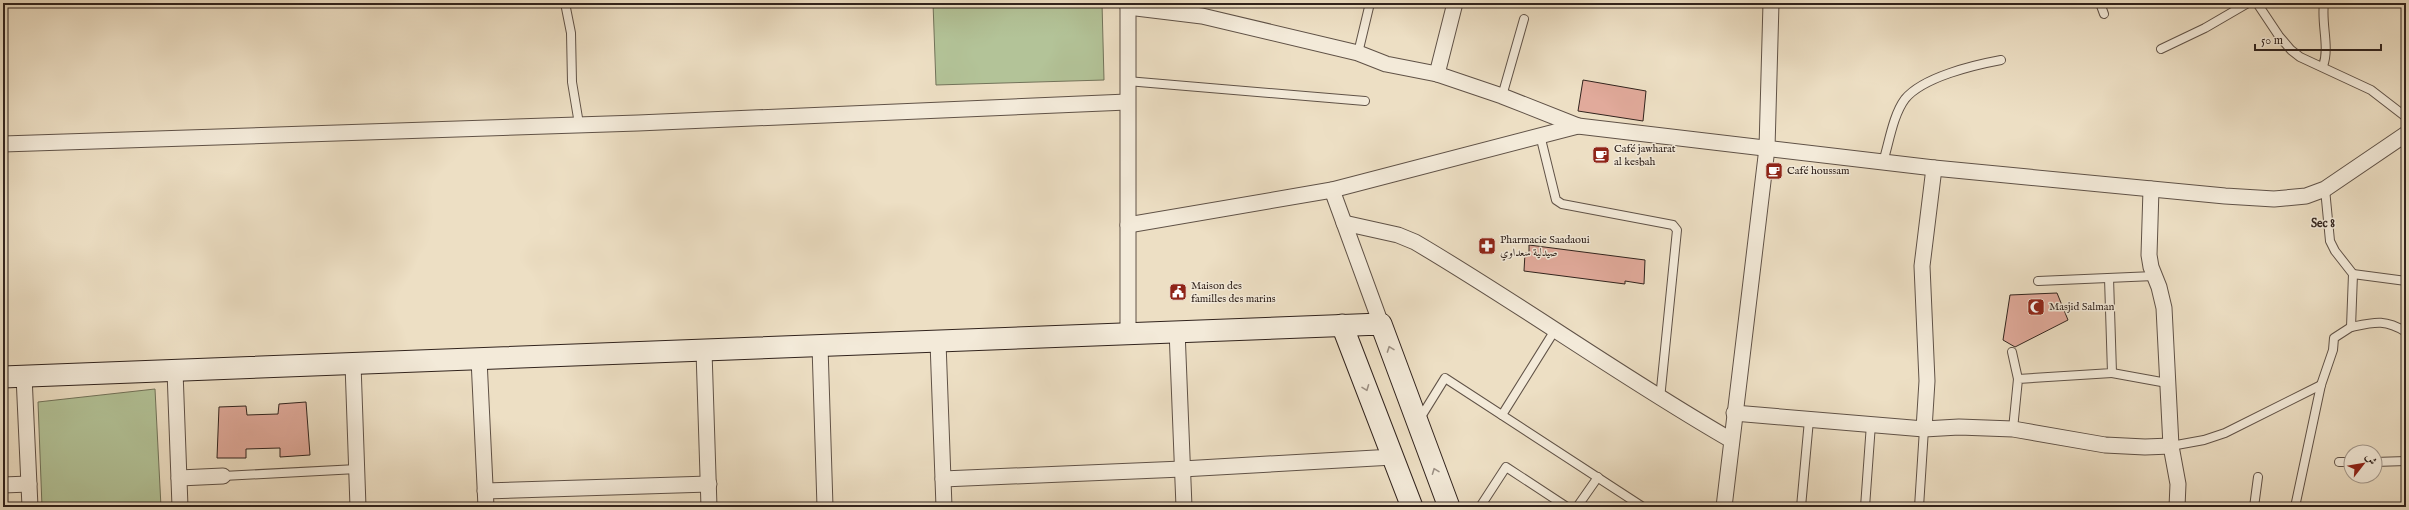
<svg xmlns="http://www.w3.org/2000/svg" width="2409" height="510" viewBox="0 0 2409 510" font-family="'IM FELL English',Amiri,serif">
	<style>
		.green { fill: #b3c398; stroke: #72735a }
		.building { fill: #e1aa9b; stroke: #31231d }
		.lines { fill: none; stroke-linecap: round; stroke-linejoin: round }
		.lane-casing { stroke: #605247; stroke-width: 10 }
		.street-casing { stroke: #605247; stroke-width: 17 }
		.secondary-casing { stroke: #31231d; stroke-width: 23 }
		.lane { stroke: #f3ead9; stroke-width: 8 }
		.street { stroke: #f3ead9; stroke-width: 15 }
		.secondary { stroke: #f3ead9; stroke-width: 21 }
		.oneway { stroke: #9c9084 }
		.labels { text-anchor: middle; dominant-baseline: central; stroke-width: 3; stroke-linejoin: round; paint-order: stroke }
		.poi-label { font-size: 11px; fill: #31231d; stroke: #f3ead9; text-anchor: start }
		.neighbourhood-label { font-size: 12px; font-weight: bold; fill: #31231d; stroke: #f3ead9 }
	</style>
	<rect width="100%" height="100%" fill="#eddfc4"/>
	<filter id="stains"><feTurbulence type="fractalNoise" baseFrequency=".005" numOctaves="4"/><feColorMatrix values="0 0 0 0 .2 0 0 0 0 .09 0 0 0 0 .02 0 0 0 .5 -.17"/></filter>
	<radialGradient id="worn" r=".72"><stop offset=".6" stop-color="#630" stop-opacity="0"/><stop offset="1" stop-color="#630" stop-opacity=".3"/></radialGradient>
	<g class="green">
		<path d="M933 3H1102L1104 80 936 85Z"/>
		<path d="M155 389 161 507H42L38 402Z"/>
	</g>
	<g class="building">
		<path d="M1583 80 1646 91 1643 121 1578 111Z"/>
		<path d="M1529 245 1645 260 1644 284 1625 281V284L1524 271 1525 253H1529Z"/>
		<path d="M2057 293 2068 320 2015 347 2003 340 2010 295Z"/>
		<path d="M306 402 310 455 280 457V448L246 449V458H217L219 407 246 406 247 415 278 414 279 404Z"/>
	</g>
	<g class="lines">
		<defs>
			<g id="lane">
				<path d="M565 3 571 33 572 82 579 124"/>
				<path d="M2100 3 2104 14"/>
				<path d="M2257 3 2279 36 2291 50 2300 57 2371 90 2406 117"/>
				<path d="M2161 49 2205 28 2248 3"/>
				<path d="M1358 53 1370 3"/>
				<path d="M2323 66C2330 47 2321 24 2324 3"/>
				<path d="M1127 81 1365 101"/>
				<path d="M1502 96 1524 19"/>
				<path d="M1540 135 1556 200 1562 204 1673 225 1677 230 1660 399"/>
				<path d="M1883 162C1889 143 1893 115 1905 99 1923 77 1974 65 2001 60"/>
				<path d="M2353 274 2406 281"/>
				<path d="M2038 281 2154 276"/>
				<path d="M2351 327C2375 322 2385 319 2406 332"/>
				<path d="M2012 352 2018 379"/>
				<path d="M2112 373 2167 383"/>
				<path d="M1502 415 1555 330"/>
				<path d="M1419 420 1445 378 1643 507"/>
				<path d="M2013 429 2018 379 2112 373 2109 278"/>
				<path d="M2171 446 2204 440 2225 433 2321 385"/>
				<path d="M2339 462H2351"/>
				<path d="M2375 462 2406 461"/>
				<path d="M223 476 357 469"/>
				<path d="M1480 507 1506 467 1567 507"/>
				<path d="M1577 507 1598 477"/>
				<path d="M1801 507 1809 420"/>
				<path d="M1865 507 1871 424"/>
				<path d="M1919 507 1924 429"/>
				<path d="M2254 507 2258 477"/>
				<path d="M2295 507 2321 385 2333 350 2334 338 2351 327 2353 274 2335 251 2330 241 2325 189"/>
			</g>
			<g id="street">
				<path d="M1128 3V332"/>
				<path d="M1128 7 1202 16 1358 53 1386 64 1437 74 1502 96 1578 126"/>
				<path d="M1437 74 1455 3"/>
				<path d="M3 144 638 123 1127 102"/>
				<path d="M2151 189 2149 255 2151 267 2159 287 2164 308 2171 446 2178 484 2177 507"/>
				<path d="M1332 190 1381 324"/>
				<path d="M1344 223 1398 235 1415 242C1522 305 1623 378 1731 440"/>
				<path d="M1128 225 1332 190 1578 126 1934 168 2225 196 2274 199 2306 196 2325 189 2406 134"/>
				<path d="M1177 330 1184 507"/>
				<path d="M938 342 944 507"/>
				<path d="M820 346 825 507"/>
				<path d="M704 351 709 507"/>
				<path d="M479 359 486 507"/>
				<path d="M353 364 358 507"/>
				<path d="M175 371 180 507"/>
				<path d="M24 376 30 507"/>
				<path d="M1734 413 1924 429 1959 427 2013 429 2105 445 2145 447 2171 446"/>
				<path d="M1924 429 1927 381 1922 266 1934 168"/>
				<path d="M179 478 223 476"/>
				<path d="M943 479 1182 469 1393 457"/>
				<path d="M3 485 29 484"/>
				<path d="M485 491 709 484"/>
				<path d="M1724 507 1767 148 1771 3"/>
			</g>
			<g id="secondary">
				<path d="M1342 325 1412 507"/>
				<path d="M3 377 1381 324 1449 507"/>
			</g>
		</defs>
		<use href="#lane" class="lane-casing"/>
		<use href="#street" class="street-casing"/>
		<use href="#secondary" class="secondary-casing"/>
		<use href="#lane" class="lane"/>
		<use href="#street" class="street"/>
		<use href="#secondary" class="secondary"/>
	</g>
	<defs><path id="oneway-chevron" d="M-2-3.5L2.5 0L-2 3.5" fill="none" stroke-width="1.6" stroke-linecap="round" stroke-linejoin="round"/></defs>
	<g class="oneway">
		<use href="#oneway-chevron" transform="translate(1390 349) rotate(-110)"/>
		<use href="#oneway-chevron" transform="translate(1366 388) rotate(69)"/>
		<use href="#oneway-chevron" transform="translate(1435 471) rotate(-111)"/>
	</g>
	<defs>
		<symbol id="cafe-square" viewBox="-11 -11 22 22"><rect x="-9" y="-9" width="18" height="18" rx="4" fill="#8f2418" stroke="#f3ead9"/><path d="M-5.5-4.5H6V0H3Q3 3.5 0 3.5H-2.5Q-5.5 3.5-5.5 0ZM3-3.2v2h1.7v-2ZM-6 4.5H4V6H-6Z" fill="#fff"/></symbol>
		<symbol id="pharmacy-square" viewBox="-11 -11 22 22"><rect x="-9" y="-9" width="18" height="18" rx="4" fill="#8f2418" stroke="#f3ead9"/><path d="M-2-6h4v4h4v4h-4v4h-4v-4h-4v-4h4Z" fill="#fff"/></symbol>
		<symbol id="civic-square" viewBox="-11 -11 22 22"><rect x="-9" y="-9" width="18" height="18" rx="4" fill="#8f2418" stroke="#f3ead9"/><path d="M-.6-6.5H3V-4.5H.6V-3L4-1V1h2V6H-6V1h2V-1L-.6-3ZM-1.2 2.5V6h2.4V2.5Z" fill="#fff"/></symbol>
		<symbol id="mosque-square" viewBox="-11 -11 22 22"><rect x="-9" y="-9" width="18" height="18" rx="4" fill="#8f2418" stroke="#f3ead9"/><path d="M3.5-4.9A6 6 0 1 0 3.5 4.9A5 5 0 1 1 3.5-4.9Z" fill="#fff"/></symbol>
	</defs>
	<g fill-rule="evenodd">
		<use href="#cafe-square" x="1591" y="145" width="20" height="20"/>
		<use href="#cafe-square" x="1764" y="161" width="20" height="20"/>
		<use href="#pharmacy-square" x="1477" y="236" width="20" height="20"/>
		<use href="#civic-square" x="1168" y="282" width="20" height="20"/>
		<use href="#mosque-square" x="2026" y="297" width="20" height="20"/>
	</g>
	<g class="labels">
		<g class="poi-label">
			<text x="1614" y="149">Café jawharat<tspan x="1614" dy="13">al kesbah</tspan></text>
			<text x="1787" y="171">Café houssam</text>
			<text x="1500" y="240">Pharmacie Saadaoui<tspan x="1500" dy="13">صيدلية سعداوي</tspan></text>
			<text x="1191" y="286">Maison des<tspan x="1191" dy="13">familles des marins</tspan></text>
			<text x="2049" y="307">Masjid Salman</text>
		</g>
		<g class="neighbourhood-label">
			<text x="2323" y="223">Sec 8</text>
		</g>
	</g>
	<rect width="2409" height="510" fill="none" stroke="#eddfc4" stroke-width="16"/>
	<rect x="4" y="4" width="2401" height="502" fill="none" stroke="#31231d" stroke-width="2"/>
	<rect x="8" y="8" width="2393" height="494" fill="none" stroke="#31231d"/>
	<g transform="translate(2363 464) rotate(59)"><circle r="19" fill="#f3ead9" stroke="#a59a8e"/>
	<path d="M0-3L7 15L0 10L-7 15Z" fill="#8f2418"/>
	<text y="-6" font-size="11" font-weight="bold" text-anchor="middle" fill="#31231d">ش</text>
	</g>
	<path d="M2255 44v6h126v-6" fill="none" stroke="#31231d" stroke-width="2"/>
	<text x="2261" y="44" font-size="12" fill="#31231d" stroke="#f3ead9" stroke-width="3" paint-order="stroke">50 m</text>
	<rect width="100%" height="100%" filter="url(#stains)"/>
	<rect width="100%" height="100%" fill="url(#worn)"/>
</svg>
